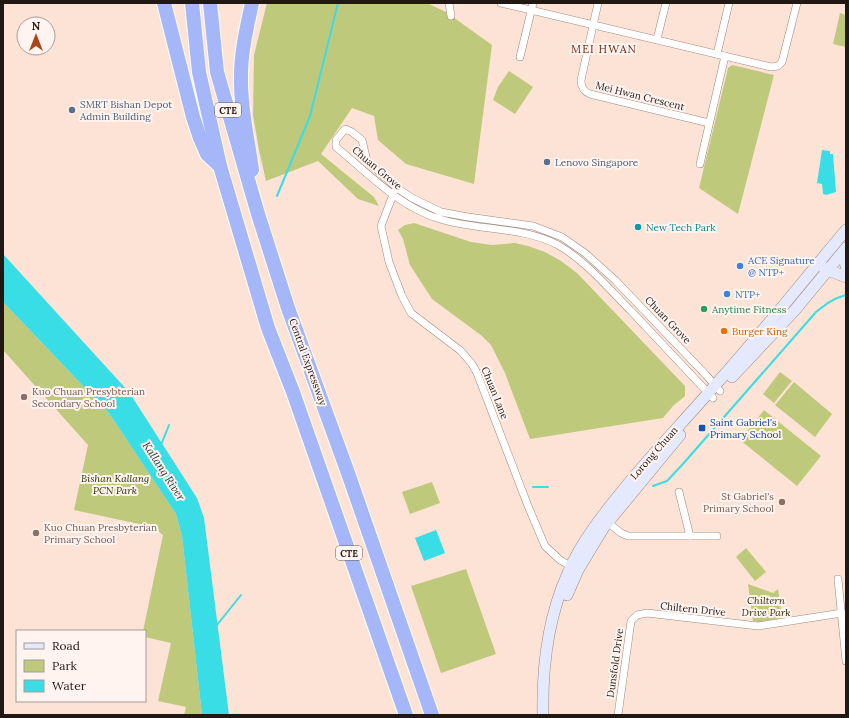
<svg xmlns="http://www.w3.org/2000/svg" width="849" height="718" viewBox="0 0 849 718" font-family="Lora,serif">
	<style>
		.green { fill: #bfc97b }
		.water { fill: #39dde5 }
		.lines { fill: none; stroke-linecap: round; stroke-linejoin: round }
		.stream { stroke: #39dde5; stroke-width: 2 }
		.street-casing { stroke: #a0887c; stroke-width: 8 }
		.secondary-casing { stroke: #a0887c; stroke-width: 12 }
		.highway-casing { stroke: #fff; stroke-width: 16 }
		.street { stroke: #fff; stroke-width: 7 }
		.secondary { stroke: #e4e9fd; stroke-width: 11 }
		.highway { stroke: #a5b7f8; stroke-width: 14 }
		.service-dot { fill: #5c6f8a; stroke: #fff4ef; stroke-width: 1.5 }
		.culture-dot { fill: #0f9aa8; stroke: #fff4ef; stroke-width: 1.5 }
		.shop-dot { fill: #3f7fe0; stroke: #fff4ef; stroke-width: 1.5 }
		.leisure-dot { fill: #2e9e5b; stroke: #fff4ef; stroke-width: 1.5 }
		.food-dot { fill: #e8710a; stroke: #fff4ef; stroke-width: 1.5 }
		.education-dot { fill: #8d6e63; stroke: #fff4ef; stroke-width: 1.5 }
		.transit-dot { fill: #1a4fb4; stroke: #fff4ef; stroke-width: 1.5 }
		.labels { text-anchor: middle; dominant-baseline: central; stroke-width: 4; stroke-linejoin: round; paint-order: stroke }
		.shield { fill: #fff4ef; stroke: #645a56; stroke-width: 1 }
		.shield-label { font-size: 9px; font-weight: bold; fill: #211814 }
		.street-label { font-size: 10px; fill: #211814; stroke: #fff4ef }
		.service-label { font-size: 10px; fill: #4e5e75; stroke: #fff4ef; text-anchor: start }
		.culture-label { font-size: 10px; fill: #0d838f; stroke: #fff4ef; text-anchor: start }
		.shop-label { font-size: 10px; fill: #366cbe; stroke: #fff4ef; text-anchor: start }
		.leisure-label { font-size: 10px; fill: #27864d; stroke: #fff4ef; text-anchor: start }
		.food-label { font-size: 10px; fill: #c56008; stroke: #fff4ef; text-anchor: start }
		.education-label { font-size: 10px; fill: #785e54; stroke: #fff4ef; text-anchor: start }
		.transit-label { font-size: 10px; fill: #164399; stroke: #fff4ef; text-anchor: start }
		.park-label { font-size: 10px; font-style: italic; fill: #2c3003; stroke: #fff4ef }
		.neighbourhood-label { font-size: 11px; letter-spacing: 1px; fill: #6b2912; stroke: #fff4ef }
		.water-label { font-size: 11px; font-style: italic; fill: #1a3435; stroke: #fff4ef }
	</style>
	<rect width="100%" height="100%" fill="#fde3d6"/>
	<g class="green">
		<path d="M267 3H427L446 12 492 45 474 184 406 164 378 140 374 116 352 108 321 154 374 197 379 206 358 199 318 161 266 181 259 150 253 115 254 55Z"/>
		<path d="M840 13 846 15V47L833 44Z"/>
		<path d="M732 65 774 75 738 214 699 188 728 68Z"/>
		<path d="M509 71 533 87 515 114 493 100 498 87Z"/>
		<path d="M414 223 471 242 492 245 515 243 528 246 545 252 561 261 577 273 685 386V396L673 406 663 418 530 439 505 373 491 345 482 336 432 299 410 265 403 239 398 230 405 225Z"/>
		<path d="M3 302 109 413 176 514 182 536 202 715H184L186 707 158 701 171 643 145 637V631H143L163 535 153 527 74 510 88 445 3 350Z"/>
		<path d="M780 372 792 381 774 403 763 394Z"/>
		<path d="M794 382 832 414 815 437 775 405Z"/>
		<path d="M764 410 821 456 797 486 740 440Z"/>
		<path d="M432 482 440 503 410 514 402 492Z"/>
		<path d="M746 548 766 572 755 581 736 557Z"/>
		<path d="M466 569 496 654 441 673 411 586Z"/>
		<path d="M748 584 773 593 778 589 782 618 759 622 753 621Z"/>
	</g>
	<g class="water">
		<path d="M822 150 830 151V154H833L836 192 826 195 823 194 822 184 817 183Z"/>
		<path d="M3 254 129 392 197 498 204 518 229 715H202L182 536 176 514 109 413 3 302Z"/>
		<path d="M436 530 445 553 424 561 415 538Z"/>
	</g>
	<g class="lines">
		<g class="stream">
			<path d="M277 196 310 116 338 3"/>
			<path d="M161 445 169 425"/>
			<path d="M653 486 667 481 682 465 816 312C826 304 834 298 846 295"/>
			<path d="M533 487H548"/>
			<path d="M217 625 241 595"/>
		</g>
		<defs>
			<g id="street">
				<path d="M449 3 451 16"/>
				<path d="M501 3 771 67 778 66 782 62 797 3"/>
				<path d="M598 3 581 80C581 87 583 91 590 94L709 123"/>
				<path d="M657 39 666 3"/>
				<path d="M717 54 729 3"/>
				<path d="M520 57 533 3"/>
				<path d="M700 164 725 56"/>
				<path d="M394 192 381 226 389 262 402 296 411 313 461 351 472 364 477 373 528 506 545 546 560 560 574 568"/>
				<path d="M713 398C686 369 659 341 632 312 609 289 586 261 558 245 522 226 478 231 440 219 399 207 368 173 336 147V140L345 129 352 132 362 140 367 161 397 188 412 198 441 212 468 217 533 226 562 237 585 253 615 280 706 375 720 391"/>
				<path d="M679 492 690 536"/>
				<path d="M606 521 621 533 628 536H717"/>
				<path d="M838 579 846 661"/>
				<path d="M618 715 631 621 637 615 647 613 758 626 842 613"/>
			</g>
			<g id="secondary">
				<path d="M846 252 844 258 846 266"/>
				<path d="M823 267 828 270 846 277"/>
				<path d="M732 377 795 310 846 248"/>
				<path d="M567 595 578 570 604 527 680 435"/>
				<path d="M543 715C542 667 548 617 568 573 581 542 602 516 623 490 653 453 686 419 717 383 762 333 803 281 846 230"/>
			</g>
			<g id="highway">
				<path d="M164 3 193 117 200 138 207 154 220 166"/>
				<path d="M192 3 199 72 220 166 268 328 293 392 406 715"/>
				<path d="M210 3 217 72 258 214 288 308 348 473 432 715"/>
				<path d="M252 3C247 27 241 51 241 76 240 107 248 139 252 170"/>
			</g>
		</defs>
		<use href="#street" class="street-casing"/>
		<use href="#secondary" class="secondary-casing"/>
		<use href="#highway" class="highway-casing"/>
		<use href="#street" class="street"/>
		<use href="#secondary" class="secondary"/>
		<use href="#highway" class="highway"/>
	</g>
	<g class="service-dot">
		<circle cx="72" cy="110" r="4"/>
		<circle cx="547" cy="162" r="4"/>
	</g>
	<circle class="culture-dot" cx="638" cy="227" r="4"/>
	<g class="shop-dot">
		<circle cx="740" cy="266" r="4"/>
		<circle cx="727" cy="294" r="4"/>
	</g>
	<circle class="leisure-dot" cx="704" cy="309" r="4"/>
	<circle class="food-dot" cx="724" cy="331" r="4"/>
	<g class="education-dot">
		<circle cx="24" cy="397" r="4"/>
		<circle cx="782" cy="502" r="4"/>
		<circle cx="36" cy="533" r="4"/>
	</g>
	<rect class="transit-dot" x="698" y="424" width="8" height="8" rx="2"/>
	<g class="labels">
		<g class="shield">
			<rect x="215" y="103" width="26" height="14" rx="3"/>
			<rect x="336" y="546" width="26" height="14" rx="3"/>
		</g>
		<g class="shield-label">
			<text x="228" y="110">CTE</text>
			<text x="349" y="553">CTE</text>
		</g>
		<g class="street-label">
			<text transform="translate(640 96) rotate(14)">Mei Hwan Crescent</text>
			<text transform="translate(377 168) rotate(40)">Chuan Grove</text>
			<text transform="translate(668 320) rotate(46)">Chuan Grove</text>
			<text transform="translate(308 362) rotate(70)">Central Expressway</text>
			<text transform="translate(495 393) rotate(68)">Chuan Lane</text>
			<text transform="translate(654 453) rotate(-49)">Lorong Chuan</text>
			<text transform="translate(693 609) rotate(6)">Chiltern Drive</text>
			<text transform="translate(615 663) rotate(-82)">Dunsfold Drive</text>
		</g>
		<g class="service-label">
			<text x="80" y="104">SMRT Bishan Depot<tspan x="80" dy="12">Admin Building</tspan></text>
			<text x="555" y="162">Lenovo Singapore</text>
		</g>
		<g class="culture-label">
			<text x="646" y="227">New Tech Park</text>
		</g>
		<g class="shop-label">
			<text x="748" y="260">ACE Signature<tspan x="748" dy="12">@ NTP+</tspan></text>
			<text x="735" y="294">NTP+</text>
		</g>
		<g class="leisure-label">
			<text x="712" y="309">Anytime Fitness</text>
		</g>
		<g class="food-label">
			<text x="732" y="331">Burger King</text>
		</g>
		<g class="education-label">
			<text x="32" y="391">Kuo Chuan Presybterian<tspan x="32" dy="12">Secondary School</tspan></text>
			<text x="774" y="496" text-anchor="end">St Gabriel's<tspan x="774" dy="12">Primary School</tspan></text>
			<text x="44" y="527">Kuo Chuan Presbyterian<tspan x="44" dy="12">Primary School</tspan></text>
		</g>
		<g class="transit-label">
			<text x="710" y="422">Saint Gabriel's<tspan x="710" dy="12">Primary School</tspan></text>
		</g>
		<g class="park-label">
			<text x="115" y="478">Bishan Kallang<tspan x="115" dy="12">PCN Park</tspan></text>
			<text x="766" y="600">Chiltern<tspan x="766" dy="12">Drive Park</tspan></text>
		</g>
		<g class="neighbourhood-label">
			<text x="604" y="49">MEI HWAN</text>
		</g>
		<g class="water-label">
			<text transform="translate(164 471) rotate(57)">Kallang River</text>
		</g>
	</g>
	<rect width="849" height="718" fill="none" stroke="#211814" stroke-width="8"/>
	<rect x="16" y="630" width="130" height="72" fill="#fff4ef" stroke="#a69c97"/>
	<rect x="24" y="643" width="20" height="6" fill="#e4e9fd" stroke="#a69c97"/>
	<text x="52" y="650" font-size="12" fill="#211814">Road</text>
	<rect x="24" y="660" width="20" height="12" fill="#bfc97b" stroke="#a69c97"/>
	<text x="52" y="670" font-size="12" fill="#211814">Park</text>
	<rect x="24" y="680" width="20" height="12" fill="#39dde5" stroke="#a69c97"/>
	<text x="52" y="690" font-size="12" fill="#211814">Water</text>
	<g transform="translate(36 36)"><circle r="19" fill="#fff4ef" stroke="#a69c97"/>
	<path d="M0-3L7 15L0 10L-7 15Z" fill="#aa441d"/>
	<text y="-6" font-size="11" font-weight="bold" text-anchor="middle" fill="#211814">N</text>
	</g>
</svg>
